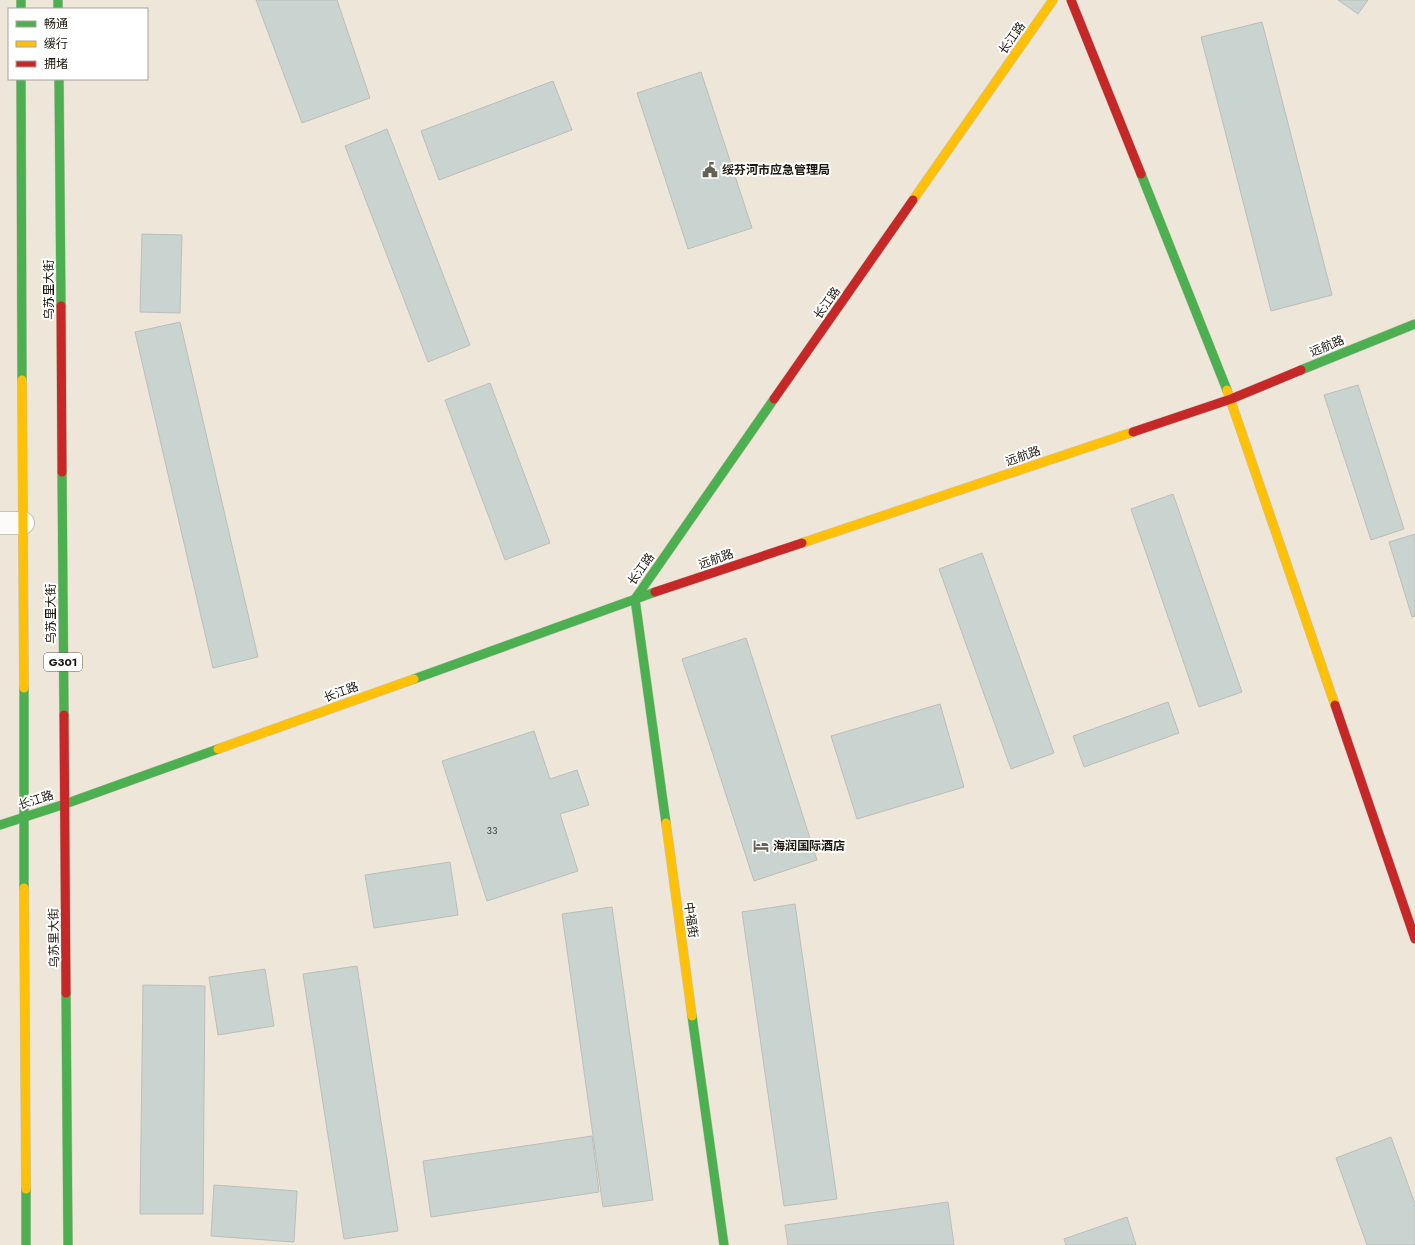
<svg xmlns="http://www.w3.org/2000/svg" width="1415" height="1245" viewBox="0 0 1415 1245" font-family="Jost,'Noto Sans SC',sans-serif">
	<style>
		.building { fill: #c9d4d0; stroke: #bbbeb9 }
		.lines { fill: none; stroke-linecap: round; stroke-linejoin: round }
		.street-casing { stroke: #c8c2b7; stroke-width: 24 }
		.fast-casing { stroke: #c8c2b7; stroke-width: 10 }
		.slow-casing { stroke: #c8c2b7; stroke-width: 10 }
		.jam-casing { stroke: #c8c2b7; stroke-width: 10 }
		.street { stroke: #fcfbf9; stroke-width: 22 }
		.fast { stroke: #4caf50; stroke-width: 9 }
		.slow { stroke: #ffc107; stroke-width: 9 }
		.jam { stroke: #c62828; stroke-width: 9 }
		.labels { text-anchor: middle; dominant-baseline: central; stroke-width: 4; stroke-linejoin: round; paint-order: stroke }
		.number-label { font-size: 10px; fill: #48473e }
		.shield { fill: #fff; stroke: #615d56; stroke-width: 1 }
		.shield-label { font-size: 11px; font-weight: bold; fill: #1d180e }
		.street-label { font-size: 12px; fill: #1d180e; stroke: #fff }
		.poi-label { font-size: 12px; font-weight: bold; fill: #1d180e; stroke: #fff; text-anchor: start }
	</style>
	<rect width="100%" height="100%" fill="#eee6d8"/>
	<g class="building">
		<path d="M256 0H337L370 98 302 123Z"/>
		<path d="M1338 0H1368L1358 14Z"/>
		<path d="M1262 22 1332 295 1271 311 1201 37Z"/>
		<path d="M701 72 752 228 688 249 637 93Z"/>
		<path d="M553 81 572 130 439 180 421 131Z"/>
		<path d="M387 129 470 345 428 362 345 146Z"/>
		<path d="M142 234 182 235 180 313 140 312Z"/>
		<path d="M180 322 258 657 213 668 135 332Z"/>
		<path d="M490 383 550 543 505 560 445 400Z"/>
		<path d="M1358 385 1404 529 1371 540 1324 395Z"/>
		<path d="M1173 494 1242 692 1199 707 1131 509Z"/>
		<path d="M1415 534V616L1412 617 1389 542Z"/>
		<path d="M982 553 1054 753 1011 769 939 569Z"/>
		<path d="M746 638 817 860 754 881 682 659Z"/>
		<path d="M1168 702 1179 733 1084 767 1073 736Z"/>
		<path d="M940 704 964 787 857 819 831 736Z"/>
		<path d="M534 731 550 779 577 770 589 805 560 814 578 871 487 901 442 761Z"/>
		<path d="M450 862 458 915 374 928 365 875Z"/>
		<path d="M795 904 837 1199 784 1206 742 912Z"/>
		<path d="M612 907 653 1200 603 1207 562 914Z"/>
		<path d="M357 966 398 1231 344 1239 303 974Z"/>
		<path d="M265 969 274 1026 218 1035 209 977Z"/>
		<path d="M143 985 205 986 203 1214H140Z"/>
		<path d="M592 1136 599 1192 431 1217 423 1161Z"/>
		<path d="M1391 1137 1415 1204V1245H1367L1336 1158Z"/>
		<path d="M214 1185 297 1191 294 1242 211 1236Z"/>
		<path d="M948 1202 954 1245H788L785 1225Z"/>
		<path d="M1127 1217 1136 1245H1066L1064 1239Z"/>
	</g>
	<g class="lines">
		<defs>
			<path id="street" d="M0 523H23"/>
			<g id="fast">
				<path d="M21 0V9"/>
				<path d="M58 0V9"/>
				<path d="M21 79 22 380"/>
				<path d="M59 79 61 306"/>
				<path d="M1141 174 1227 390"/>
				<path d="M1301 370 1415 324"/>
				<path d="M62 472 64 715"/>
				<path d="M635 599 774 399"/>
				<path d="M635 599 666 823"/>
				<path d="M414 679 655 592"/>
				<path d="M24 688V888"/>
				<path d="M0 825 65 804 218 749"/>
				<path d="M66 993 68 1245"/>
				<path d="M692 1016 724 1245"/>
				<path d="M26 1189V1245"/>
			</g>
			<g id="slow">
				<path d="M913 200 1053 0"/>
				<path d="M22 380 24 688"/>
				<path d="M1227 390 1335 705"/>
				<path d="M802 543 1133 432"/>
				<path d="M218 749 414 679"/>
				<path d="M666 823 692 1016"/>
				<path d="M24 888 26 1189"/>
			</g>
			<g id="jam">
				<path d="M1071 0 1141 174"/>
				<path d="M61 306 62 472"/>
				<path d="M774 399 913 200"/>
				<path d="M1133 432 1231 399 1301 370"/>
				<path d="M655 592 802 543"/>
				<path d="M1335 705 1415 939"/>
				<path d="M64 715 66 993"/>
			</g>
		</defs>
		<use href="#street" class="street-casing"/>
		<use href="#fast" class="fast-casing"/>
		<use href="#slow" class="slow-casing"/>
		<use href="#jam" class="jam-casing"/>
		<use href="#street" class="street"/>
		<use href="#fast" class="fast"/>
		<use href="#slow" class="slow"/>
		<use href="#jam" class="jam"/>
	</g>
	<defs>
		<symbol id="civic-bare" viewBox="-9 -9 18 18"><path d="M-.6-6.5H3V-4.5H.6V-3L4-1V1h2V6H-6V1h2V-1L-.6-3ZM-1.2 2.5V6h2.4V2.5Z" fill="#666055" stroke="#fff" stroke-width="2.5" paint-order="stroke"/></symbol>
		<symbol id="hotel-bare" viewBox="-9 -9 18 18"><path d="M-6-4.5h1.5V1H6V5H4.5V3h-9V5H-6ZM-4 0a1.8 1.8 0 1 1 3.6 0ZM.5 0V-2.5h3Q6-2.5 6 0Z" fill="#666055" stroke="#fff" stroke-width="2.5" paint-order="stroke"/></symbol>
	</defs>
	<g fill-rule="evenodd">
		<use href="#civic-bare" x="699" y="159" width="22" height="22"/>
		<use href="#hotel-bare" x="750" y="835" width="22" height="22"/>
	</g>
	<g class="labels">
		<g class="number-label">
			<text x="492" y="830">33</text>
		</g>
		<rect class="shield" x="44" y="653" width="38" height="18" rx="3"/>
		<g class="shield-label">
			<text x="63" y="662">G301</text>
		</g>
		<g class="street-label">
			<text transform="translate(1012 38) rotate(-55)">长江路</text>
			<text transform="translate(49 290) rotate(-90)">乌苏里大街</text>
			<text transform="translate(827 303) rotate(-55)">长江路</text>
			<text transform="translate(1327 346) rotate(-22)">远航路</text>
			<text transform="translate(1023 456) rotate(-19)">远航路</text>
			<text transform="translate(716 559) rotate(-19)">远航路</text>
			<text transform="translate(641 569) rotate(-55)">长江路</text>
			<text transform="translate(51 614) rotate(-90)">乌苏里大街</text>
			<text transform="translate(341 692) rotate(-20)">长江路</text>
			<text transform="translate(36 800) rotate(-18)">长江路</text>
			<text transform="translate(691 920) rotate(82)">中福街</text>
			<text transform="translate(54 938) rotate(-91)">乌苏里大街</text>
		</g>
		<g class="poi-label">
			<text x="722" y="170">绥芬河市应急管理局</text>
			<text x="773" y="846">海润国际酒店</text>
		</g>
	</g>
	<rect x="8" y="8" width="140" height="72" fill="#ffffff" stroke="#a5a39f"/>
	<rect x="16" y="21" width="20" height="6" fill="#4caf50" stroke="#a5a39f"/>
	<text x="44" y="28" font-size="12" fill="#1d180e">畅通</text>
	<rect x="16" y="41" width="20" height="6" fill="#ffc107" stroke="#a5a39f"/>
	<text x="44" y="48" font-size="12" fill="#1d180e">缓行</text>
	<rect x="16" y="61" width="20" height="6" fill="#c62828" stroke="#a5a39f"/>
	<text x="44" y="68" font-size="12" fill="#1d180e">拥堵</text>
</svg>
